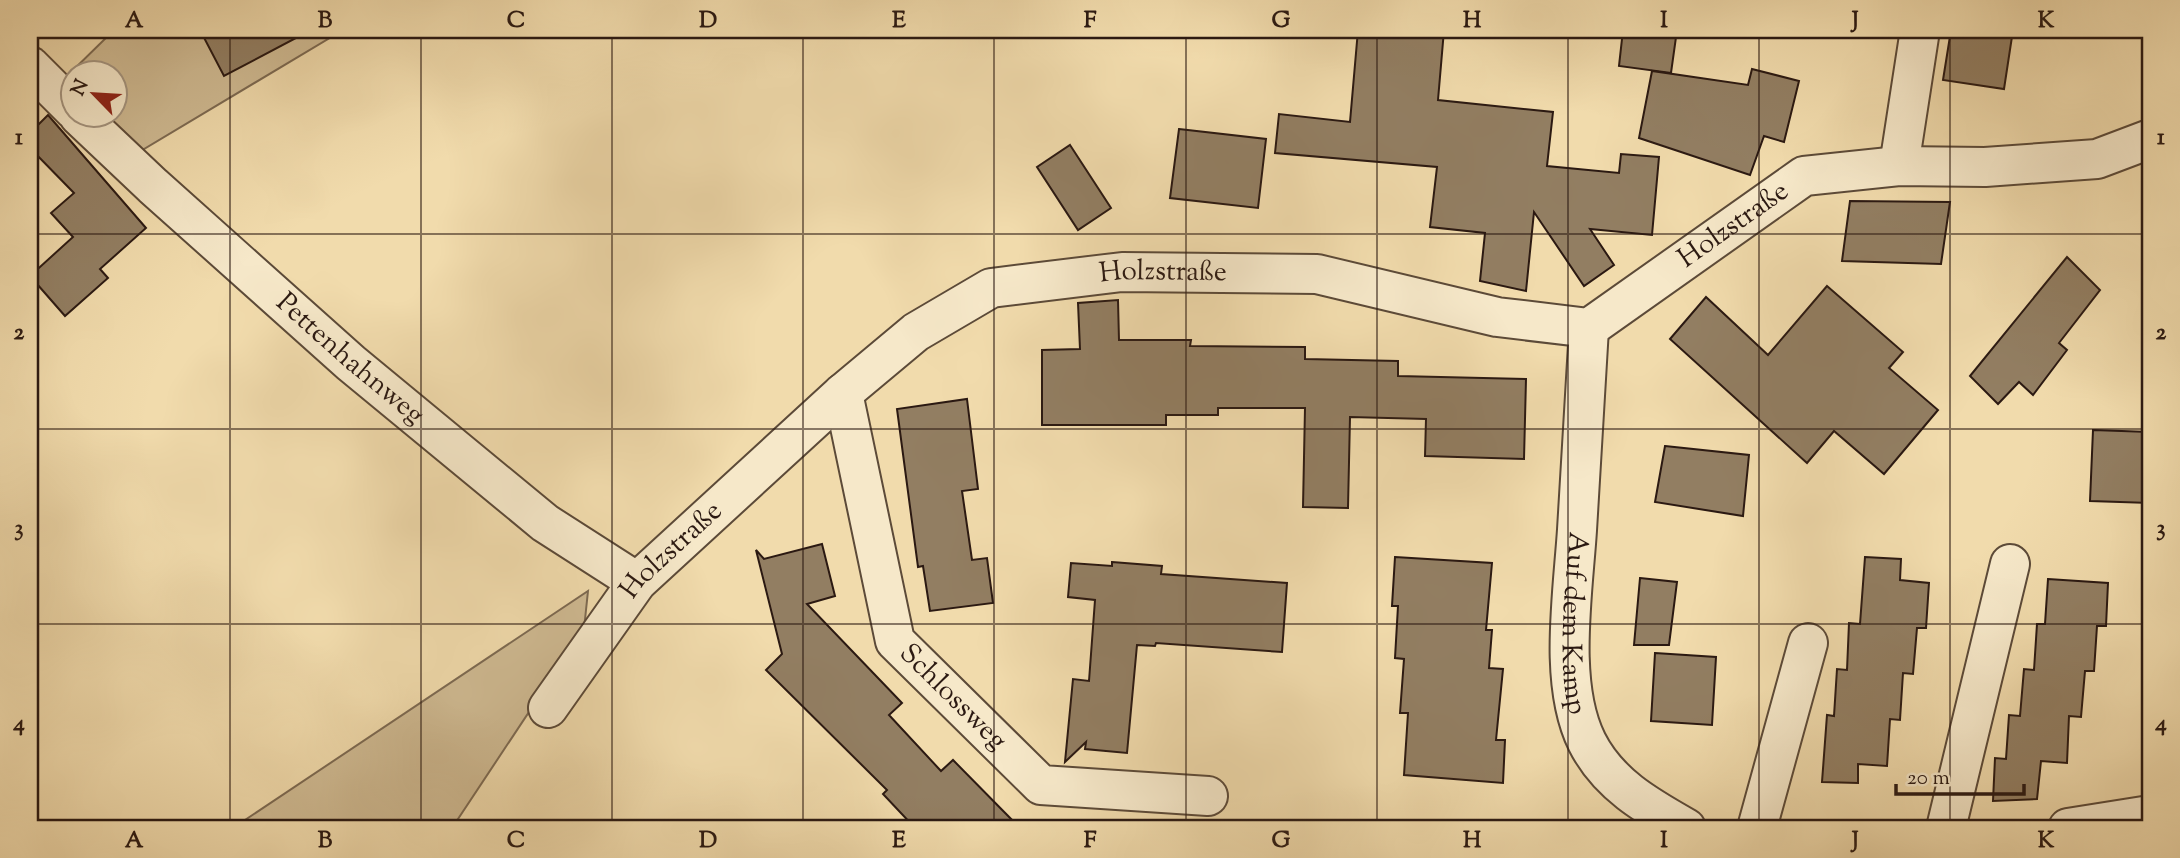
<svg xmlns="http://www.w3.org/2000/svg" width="2180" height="858" viewBox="0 0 2180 858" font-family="'Sorts Mill Goudy',serif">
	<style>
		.green { fill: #cfba92; stroke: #7d6a52; stroke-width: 2 }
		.building { fill: #927e62; stroke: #2b1912; stroke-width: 2 }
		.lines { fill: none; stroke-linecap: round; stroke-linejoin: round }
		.minor-casing { stroke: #5c4a38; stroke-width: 42 }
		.minor { stroke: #f6e8c9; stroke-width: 38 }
		.grid { fill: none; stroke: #2b1912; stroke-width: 2; stroke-opacity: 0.55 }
		.labels { text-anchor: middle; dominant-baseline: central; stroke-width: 7; stroke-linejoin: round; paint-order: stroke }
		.street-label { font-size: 28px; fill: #2b1912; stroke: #f6e8c9 }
		.neatline { fill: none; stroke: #2b1912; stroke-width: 2.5 }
		.grid-label { font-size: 23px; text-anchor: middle; font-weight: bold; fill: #2b1912 }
	</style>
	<rect width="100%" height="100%" fill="#f1dbac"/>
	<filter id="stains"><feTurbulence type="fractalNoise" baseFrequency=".00286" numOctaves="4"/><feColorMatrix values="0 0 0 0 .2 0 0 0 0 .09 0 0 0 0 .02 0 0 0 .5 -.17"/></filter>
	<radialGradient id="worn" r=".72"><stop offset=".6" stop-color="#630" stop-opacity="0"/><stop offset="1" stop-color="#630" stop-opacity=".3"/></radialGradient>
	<g class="green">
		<path d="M114 30H343L134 155 96 116H116V74H74L73 92 62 81Z"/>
		<path d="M588 591 584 629 452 828H233Z"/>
	</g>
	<g class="building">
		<path d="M200 30H311L224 76Z"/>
		<path d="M1358 30H1444L1438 100 1553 112 1547 166 1619 173 1621 154 1659 157 1652 235 1590 229 1614 265 1584 286 1534 212 1526 291 1480 281 1485 233 1430 227 1437 167 1275 153 1279 114 1350 122Z"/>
		<path d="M1623 30H1677L1671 73 1619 66Z"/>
		<path d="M1951 30H2013L2004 89 1943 80Z"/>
		<path d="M1752 69 1799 81 1784 142 1764 136 1750 175 1639 138 1652 71 1748 85Z"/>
		<path d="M48 115 146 228 100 269 108 278 65 316 30 276 73 237 51 213 74 193 30 148V133Z"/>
		<path d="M1179 129 1266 139 1258 208 1170 198Z"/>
		<path d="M1070 145 1111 208 1078 230 1037 167Z"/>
		<path d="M1850 201 1950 202 1941 264 1842 261Z"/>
		<path d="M2067 257 2100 290 2059 343 2067 350 2033 395 2019 382 1998 404 1970 376Z"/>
		<path d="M1827 286 1903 352 1889 368 1938 410 1884 474 1834 431 1807 463 1670 339 1706 297 1768 355Z"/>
		<path d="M1118 300 1119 340H1191L1190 346 1305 347V359L1398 361V376L1526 379 1524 459 1425 456 1426 419 1350 417 1348 508 1303 507 1305 408H1218V415H1166V425H1042V350L1080 349 1078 303Z"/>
		<path d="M967 399 978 489 962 491 972 560 987 558 993 603 930 611 923 566 918 567 897 409Z"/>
		<path d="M2093 430 2150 432V503L2090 501Z"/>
		<path d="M1665 446 1749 455 1743 516 1655 502Z"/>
		<path d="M822 544 835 596 807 604 902 703 889 715 941 771 953 760 1020 828H915L883 794 887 790 766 670 782 654 756 550 764 559Z"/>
		<path d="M1395 557 1492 563 1486 630H1492L1489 668 1503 669 1496 740H1505L1503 783 1404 775 1408 713H1400L1404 659 1395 658 1398 606H1392Z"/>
		<path d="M1865 557 1901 559 1900 580 1929 583 1926 628H1917L1913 674 1903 673 1900 720 1890 719 1887 766 1858 764V783L1822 782 1827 715 1834 716 1837 669 1847 670 1849 623 1860 624Z"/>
		<path d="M1112 562 1162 566 1161 574 1287 583 1282 652 1156 643 1155 646 1137 645 1127 753 1085 749 1086 742 1065 762 1073 679 1089 681 1095 600 1068 597 1071 563 1112 566Z"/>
		<path d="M1640 578 1677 582 1669 645H1634Z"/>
		<path d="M2048 579 2108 583 2106 626H2097L2094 671H2085L2081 717 2069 716 2067 763 2041 761 2037 799 1993 801 1995 758 2006 759 2009 715 2020 716 2024 669 2034 670 2037 624H2045Z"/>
		<path d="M1655 653 1716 657 1712 725 1651 721Z"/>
	</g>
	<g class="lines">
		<defs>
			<g id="minor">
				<path d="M30 66 74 110"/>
				<path id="s1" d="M79 116 153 186 351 363 545 523 637 582"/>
				<path d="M1899 166 1920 30"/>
				<path id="s2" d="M1589 328C1585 395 1581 463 1577 530 1573 593 1558 684 1587 742 1608 784 1647 806 1686 828"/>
				<path id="s3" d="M843 393 895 641 1041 785 1208 796"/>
				<path id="s4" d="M548 708 637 582 843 393 916 332 991 288 1122 272 1317 274 1497 317 1589 328 1804 176 1899 166 1985 167 2097 159 2150 139"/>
				<path d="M1757 828 1808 643"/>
				<path d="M1946 828 2010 564"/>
				<path d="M2068 828 2150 815"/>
			</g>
		</defs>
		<use href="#minor" class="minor-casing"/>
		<use href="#minor" class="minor"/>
	</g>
	<path class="grid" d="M230 30V828M421 30V828M612 30V828M803 30V828M994 30V828M1186 30V828M1377 30V828M1568 30V828M1759 30V828M1950 30V828M30 234H2150M30 429H2150M30 624H2150"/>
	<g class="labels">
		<g class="street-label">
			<text stroke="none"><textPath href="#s4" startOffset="1398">Holzstraße</textPath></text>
			<text stroke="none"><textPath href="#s4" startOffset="789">Holzstraße</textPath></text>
			<text stroke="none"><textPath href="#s1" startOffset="364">Pettenhahnweg</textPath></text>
			<text stroke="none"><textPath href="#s4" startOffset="201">Holzstraße</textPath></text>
			<text stroke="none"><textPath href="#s2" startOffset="296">Auf dem Kamp</textPath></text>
			<text stroke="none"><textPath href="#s3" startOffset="334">Schlossweg</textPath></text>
		</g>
	</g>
	<rect width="2180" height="858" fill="none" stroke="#f1dbac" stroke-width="77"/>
	<g transform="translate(94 94) rotate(295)"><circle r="33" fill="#f6e8c9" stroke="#a59580" stroke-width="2"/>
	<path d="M0-5L12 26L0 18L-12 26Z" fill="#8f2418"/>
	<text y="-10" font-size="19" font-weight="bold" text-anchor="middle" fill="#2b1912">N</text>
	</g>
	<path d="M1896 784v10h128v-10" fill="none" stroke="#2b1912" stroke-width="3.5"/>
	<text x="1907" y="784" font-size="21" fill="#2b1912" stroke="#f6e8c9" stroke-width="5" paint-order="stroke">20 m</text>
	<rect x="38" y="38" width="2104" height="782" class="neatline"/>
	<g class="grid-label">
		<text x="134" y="27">A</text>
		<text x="325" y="27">B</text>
		<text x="516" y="27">C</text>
		<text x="708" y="27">D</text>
		<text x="899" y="27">E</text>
		<text x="1090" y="27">F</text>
		<text x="1281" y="27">G</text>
		<text x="1472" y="27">H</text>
		<text x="1664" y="27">I</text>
		<text x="1855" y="27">J</text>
		<text x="2046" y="27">K</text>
		<text x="19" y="144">1</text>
		<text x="2161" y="144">1</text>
		<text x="19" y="339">2</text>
		<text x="2161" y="339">2</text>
		<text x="19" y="535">3</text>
		<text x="2161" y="535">3</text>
		<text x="19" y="730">4</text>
		<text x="2161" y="730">4</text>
		<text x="134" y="847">A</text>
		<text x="325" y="847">B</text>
		<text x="516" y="847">C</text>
		<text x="708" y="847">D</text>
		<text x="899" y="847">E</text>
		<text x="1090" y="847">F</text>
		<text x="1281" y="847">G</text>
		<text x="1472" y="847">H</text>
		<text x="1664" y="847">I</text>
		<text x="1855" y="847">J</text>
		<text x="2046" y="847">K</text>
	</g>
	<rect width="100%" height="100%" filter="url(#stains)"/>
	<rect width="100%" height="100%" fill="url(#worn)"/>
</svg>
